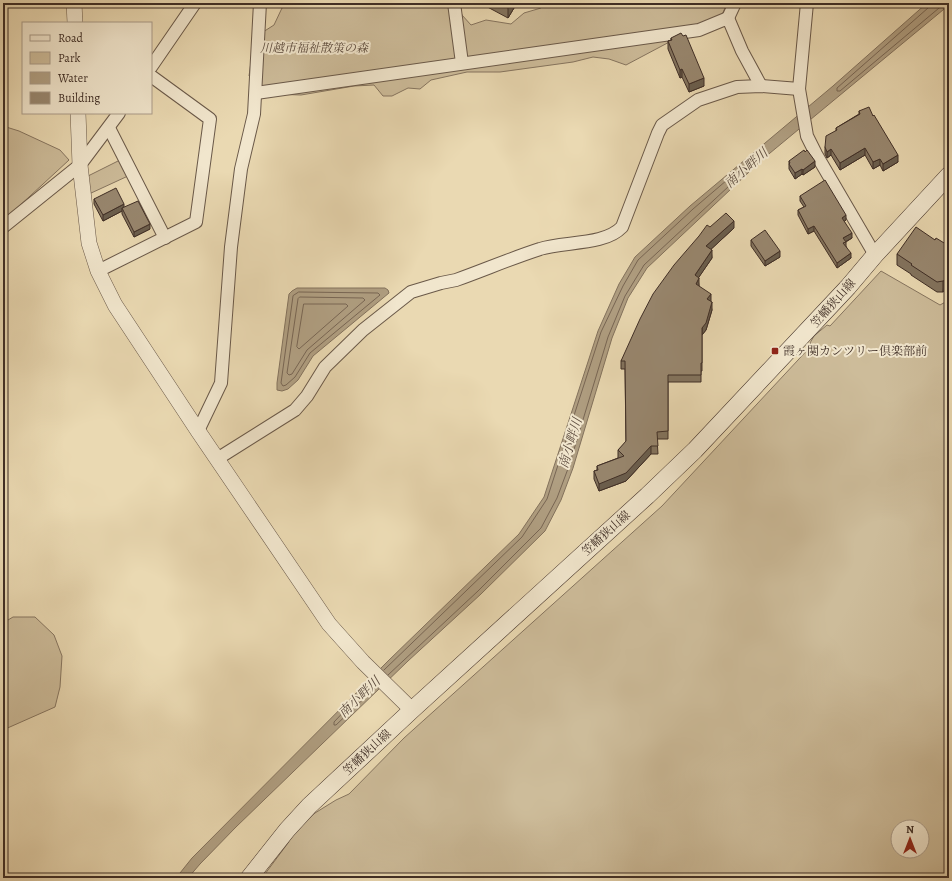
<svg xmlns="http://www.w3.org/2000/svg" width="952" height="881" viewBox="0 0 952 881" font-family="Alegreya,'Noto Serif JP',serif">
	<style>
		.green { fill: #cdbc9a; stroke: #867560; fill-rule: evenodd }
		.water { fill: #b09f82; stroke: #83725d }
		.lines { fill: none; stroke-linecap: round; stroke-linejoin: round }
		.shore { stroke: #786654; stroke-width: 1 }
		.minor-casing { stroke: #6a5949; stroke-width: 14 }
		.tertiary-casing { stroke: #6a5949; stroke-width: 16 }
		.secondary-casing { stroke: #3f2e26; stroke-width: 18 }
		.minor { stroke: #f1e6cd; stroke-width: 12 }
		.tertiary { stroke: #f1e6cd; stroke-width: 15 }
		.secondary { stroke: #f1e6cd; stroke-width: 17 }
		.wall { fill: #83745f; stroke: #3f2e26 }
		.shaded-wall { fill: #6a5e4e; stroke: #3f2e26 }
		.building { fill: #98876f; stroke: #3f2e26 }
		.poi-dot { fill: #8f2418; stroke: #f1e6cd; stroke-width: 1.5 }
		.labels { text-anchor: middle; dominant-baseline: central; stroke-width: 4; stroke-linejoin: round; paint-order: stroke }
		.park-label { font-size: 12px; font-style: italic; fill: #5b4a3d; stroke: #f1e6cd }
		.street-label { font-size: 12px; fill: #3f2e26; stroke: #f1e6cd }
		.poi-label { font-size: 12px; fill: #3f2e26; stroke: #f1e6cd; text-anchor: start }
		.water-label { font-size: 13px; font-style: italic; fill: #5b4a3d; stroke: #f1e6cd }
	</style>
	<rect width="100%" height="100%" fill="#ead9b2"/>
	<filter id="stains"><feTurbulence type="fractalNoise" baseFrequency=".005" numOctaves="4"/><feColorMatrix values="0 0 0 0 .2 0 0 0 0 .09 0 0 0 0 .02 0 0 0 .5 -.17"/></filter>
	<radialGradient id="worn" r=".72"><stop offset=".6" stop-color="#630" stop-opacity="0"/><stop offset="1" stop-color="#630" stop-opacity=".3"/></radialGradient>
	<g class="green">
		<path d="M289 3H458L462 15 471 25 486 20 511 24 524 13 541 8 545 3H727L722 15 705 22 684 28 675 39 626 65 609 59 593 57 573 62 500 72H467L431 80 420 89 408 88 392 96H383L374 85 354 86 301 95 273 94 249 76 252 55 263 32 274 25 282 8Z"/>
		<path d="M3 126 19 131 60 150 69 160 3 221Z"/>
		<path d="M120 160 128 176 89 194 88 176Z"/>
		<path d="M881 271 940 305 949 300V878H262L288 843 294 831 315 813 336 800 349 794 404 738 662 506 812 345 810 343 814 336 827 325 830 326ZM898 827H922V851H898Z"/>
		<path d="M13 617H35L54 635 62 656 60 687 55 707 3 730V623Z"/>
	</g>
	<g class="water">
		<path d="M927 3H949V5L764 158 647 268 628 298 612 338 573 468 561 500 545 531 481 594 408 661 236 827 200 864 188 878H176L192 858 389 660 519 534 544 497 598 331 619 284 635 257 690 206 833 86Z"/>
		<path d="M297 288H385L388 290 389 293 313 356 298 380 288 389 282 391 277 390V383L289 294 292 291Z"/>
	</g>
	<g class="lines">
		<g class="shore">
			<path d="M929 3 928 8 837 88V91H840L945 3"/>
			<path d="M299 292 378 293 380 295 310 353 295 377 286 385 283 386 281 383 293 296Z"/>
			<path d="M300 297 363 298 365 300 307 350 292 374 289 375 287 373 298 299Z"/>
			<path d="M304 304H346L348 306 299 349 297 347Z"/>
			<path d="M384 670 522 537 547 499 601 332 623 286 638 260 693 209 754 157H757V160L644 265 625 296 608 337 569 466 557 498 541 528 478 591 388 675"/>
			<path d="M372 682 334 722V725H336L376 687"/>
		</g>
		<defs>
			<g id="minor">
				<path d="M454 3 462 63"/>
				<path d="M807 3 799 89 807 136 816 154 875 255"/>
				<path d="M728 18 735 3"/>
				<path d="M151 67 195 3"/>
				<path d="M256 93 699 30 728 18 742 51 761 86"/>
				<path d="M109 128 165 238"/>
				<path d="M3 227 80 165 119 113"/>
				<path d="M98 271 196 222 210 119 151 76"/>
				<path d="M198 431 221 383 231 247 241 169 254 114 260 3"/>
				<path d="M217 459 295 410 307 396 325 367 363 330 411 292 441 283 456 280C484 270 512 258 540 249 563 241 604 246 622 227L658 133 662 125 698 100 737 87 761 86 799 89"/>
			</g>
			<g id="tertiary">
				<path d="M74 3 75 23"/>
				<path d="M78 113 80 165 89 243 98 271 115 305 198 431 329 624 363 662 412 710"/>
			</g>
			<path id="secondary" d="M249 878 287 830 309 806 412 710 647 496 695 450 848 287 875 255 949 175"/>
		</defs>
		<use href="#minor" class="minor-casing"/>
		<use href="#tertiary" class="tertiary-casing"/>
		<use href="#secondary" class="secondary-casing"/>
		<use href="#minor" class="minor"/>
		<use href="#tertiary" class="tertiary"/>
		<use href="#secondary" class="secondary"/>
	</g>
	<g class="wall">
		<path d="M480 3H517L508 18Z"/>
		<path d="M671 38 704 86 689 92 682 77 680 78 668 49V41L671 40Z"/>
		<path d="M859 111 873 116 898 162 883 171 880 165 873 169 865 155 840 170 831 155 827 158 825 154V147L836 131V128L859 114Z"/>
		<path d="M789 161 815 167 803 175 802 174 795 179 789 169Z"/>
		<path d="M800 196 846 220 844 221 852 238 846 242V246L851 258 837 268 814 231 808 234 798 215V210L804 207 800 201Z"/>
		<path d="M94 199 124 208 150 229 134 237 122 214V211L103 221 94 204Z"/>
		<path d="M710 227 734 228 711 249 712 258 698 278 699 286 710 302 712 310 706 330 702 335V371H701V382H668V439H657L658 454H651L626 481 599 491 594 479V471L597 470V466L618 458V450L626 442 625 369H621V361Z"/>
		<path d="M751 240 780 257 765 266 751 246Z"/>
		<path d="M935 240 949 246 943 292H937L911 275V274L897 265V254Z"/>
	</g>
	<g class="shaded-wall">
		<path d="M511 3H517L508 18V8Z"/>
		<path d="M682 69V77L680 78V70Z"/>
		<path d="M704 78V86L689 92V84Z"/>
		<path d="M865 148V155L840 170V163Z"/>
		<path d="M831 149V155L827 158V152Z"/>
		<path d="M898 155V162L883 171V164Z"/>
		<path d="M880 159V165L873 169V162Z"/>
		<path d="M815 161V167L803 175V170Z"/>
		<path d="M802 169V174L795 179V173Z"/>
		<path d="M124 204V210L122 208V211L103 221V215Z"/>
		<path d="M846 215V220L842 223V218Z"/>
		<path d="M734 221V228L706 254V246Z"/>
		<path d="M150 224V229L134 237V232Z"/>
		<path d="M814 226V231L808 234V229Z"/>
		<path d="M852 233V238L843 243V238Z"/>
		<path d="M712 250V258L695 283V275Z"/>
		<path d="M780 251V257L765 266V261Z"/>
		<path d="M851 253V258L837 268V263Z"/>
		<path d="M699 278V286L696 291V284Z"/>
		<path d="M949 278V288L943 292V281Z"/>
		<path d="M711 294V302L707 299Z"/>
		<path d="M712 302V310L706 330 702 335V328Z"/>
		<path d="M651 446V454L626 481 599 491V484Z"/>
	</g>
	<g class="building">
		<path d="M500 3H511L508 8Z"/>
		<path d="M681 33 683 36 686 35 704 78 689 84 682 69 680 70 668 41 672 40 671 38Z"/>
		<path d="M869 107 873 116 874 115 898 155 883 164 880 159 873 162 865 148 840 163 831 149 827 152 825 147 826 136 837 130 836 128 860 114 859 111Z"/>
		<path d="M804 150 805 152 807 150 815 161 803 170 802 169 795 173 789 164 790 163 789 161Z"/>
		<path d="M825 180 846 215 842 218 852 233 843 238 846 242 843 243 851 253 837 263 814 226 808 229 798 210 806 206 800 196Z"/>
		<path d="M116 188 124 204 103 215 94 199Z"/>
		<path d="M138 201 150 224 134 232 122 208Z"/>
		<path d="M726 213 734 221 706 246 712 250 695 275 699 278 696 284 711 294 707 299 712 302 706 323 702 328V363H701V375H668V431L657 432 658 446H651L626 473 599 484 594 471 598 470 597 466 624 456 618 450 626 441 625 361H621L640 319 653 294 674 265 699 236 707 225 710 227Z"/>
		<path d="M916 227 935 240 936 238 949 246V278L943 281 937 282 911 265 912 264 897 254Z"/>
		<path d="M765 230 780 251 765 261 751 240Z"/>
	</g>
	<rect class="poi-dot" x="771" y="347" width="8" height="8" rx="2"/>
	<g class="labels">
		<g class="park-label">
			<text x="314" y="48">川越市福祉散策の森</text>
		</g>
		<g class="street-label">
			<text transform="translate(833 303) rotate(-48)">笠幡狭山線</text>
			<text transform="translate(606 533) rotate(-42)">笠幡狭山線</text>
			<text transform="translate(367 752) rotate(-43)">笠幡狭山線</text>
		</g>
		<g class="poi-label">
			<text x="783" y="351">霞ヶ関カンツリー倶楽部前</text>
		</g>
		<g class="water-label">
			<text transform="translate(746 168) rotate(-41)">南小畔川</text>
			<text transform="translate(570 443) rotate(-73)">南小畔川</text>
			<text transform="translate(359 697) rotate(-44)">南小畔川</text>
		</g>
	</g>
	<rect width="952" height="881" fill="none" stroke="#ead9b2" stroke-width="16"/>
	<rect x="4" y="4" width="944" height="873" fill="none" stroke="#3f2e26" stroke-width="2"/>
	<rect x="8" y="8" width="936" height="865" fill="none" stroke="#3f2e26"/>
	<rect x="22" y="22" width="130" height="92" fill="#f1e6cd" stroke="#aa9c8a"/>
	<rect x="30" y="35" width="20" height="6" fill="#f1e6cd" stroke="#aa9c8a"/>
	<text x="58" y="42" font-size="12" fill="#3f2e26">Road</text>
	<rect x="30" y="52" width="20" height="12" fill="#cdbc9a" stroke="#aa9c8a"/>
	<text x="58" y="62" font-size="12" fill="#3f2e26">Park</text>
	<rect x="30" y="72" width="20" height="12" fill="#b09f82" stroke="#aa9c8a"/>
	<text x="58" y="82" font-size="12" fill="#3f2e26">Water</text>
	<rect x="30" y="92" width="20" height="12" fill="#98876f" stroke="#aa9c8a"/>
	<text x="58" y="102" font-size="12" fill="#3f2e26">Building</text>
	<g transform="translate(910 839)"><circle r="19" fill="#f1e6cd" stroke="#aa9c8a"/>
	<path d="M0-3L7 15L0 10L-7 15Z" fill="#8f2418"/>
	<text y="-6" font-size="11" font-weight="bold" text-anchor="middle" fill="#3f2e26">N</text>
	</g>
	<rect width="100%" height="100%" filter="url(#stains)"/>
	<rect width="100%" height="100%" fill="url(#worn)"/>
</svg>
